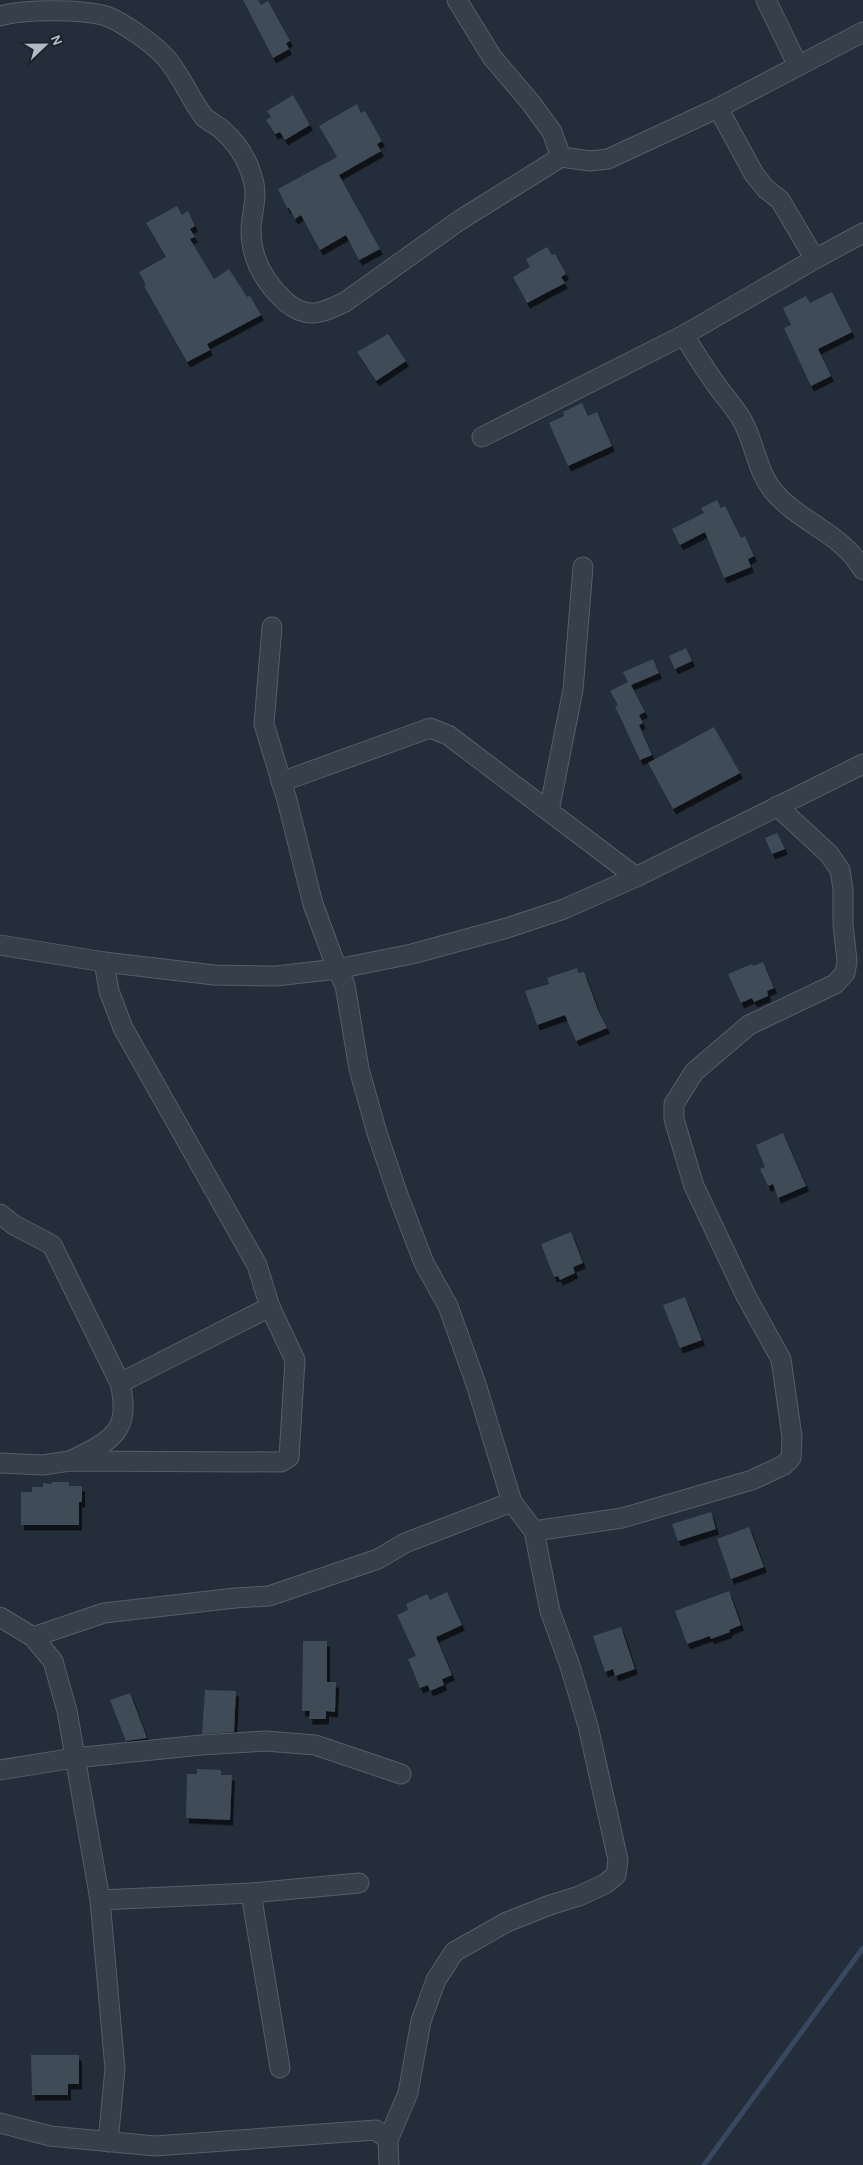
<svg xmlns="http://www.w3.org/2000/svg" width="863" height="2165" viewBox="0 0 863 2165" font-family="Karla,sans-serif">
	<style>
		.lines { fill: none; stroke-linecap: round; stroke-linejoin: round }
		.stream { stroke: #384861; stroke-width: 5 }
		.building { fill: #404b59; filter: url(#shadow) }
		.minor-casing { stroke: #555d69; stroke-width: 21 }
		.minor { stroke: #373f4b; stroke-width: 19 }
	</style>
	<defs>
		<filter id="shadow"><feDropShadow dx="3" dy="5.5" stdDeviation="0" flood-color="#0009"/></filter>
	</defs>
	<rect width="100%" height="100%" fill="#242d3a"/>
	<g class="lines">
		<path class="stream" d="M704 2165 863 1948"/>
	</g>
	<g class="building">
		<path d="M243 0H258L261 5 268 1 290 41 286 43 289 49 273 58Z"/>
		<path d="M293 95 310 125 285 140 280 132 275 134 266 120 271 117 267 111Z"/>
		<path d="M357 104 361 113 365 111 382 141 377 144 381 151 339 175 380 249 359 260 346 235 320 250 301 215 295 219 289 208H287L278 189 337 157 319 126Z"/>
		<path d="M177 206 182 215 188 211 195 226 190 229 195 237 190 239 214 279 229 269 247 297 250 296 261 315 207 344 210 350 187 362 144 286 146 285 139 272 166 257 146 223Z"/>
		<path d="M547 247 552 255 555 254 566 274 561 277 565 283 527 303 513 277 530 267 526 259Z"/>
		<path d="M832 292 852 332 818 349 831 376 811 386 784 328 791 325 783 308 806 296 810 303Z"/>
		<path d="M388 334 406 361 376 381 357 352Z"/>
		<path d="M582 403 588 416 597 412 612 446 568 466 549 423 564 416 563 412Z"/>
		<path d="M717 500 721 508 725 506 741 538 745 536 754 556 748 559 751 567 724 578 705 532 680 545 672 529 704 513 701 508Z"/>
		<path d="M686 648 692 661 675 669 669 656Z"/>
		<path d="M653 659 659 673 631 685 645 712 639 715 643 723 639 725 652 755 640 760 615 706 618 705 610 691 628 682 623 672Z"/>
		<path d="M714 727 740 773 673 809 648 763Z"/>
		<path d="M777 833 785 849 772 854 765 838Z"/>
		<path d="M763 962 774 988 767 991 768 996 754 1002 752 998 741 1003 728 974 752 964 753 966Z"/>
		<path d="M577 968 578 973 584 972 598 1010 607 1028 576 1041 565 1015 537 1025 525 991 549 984 547 978Z"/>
		<path d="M783 1133 806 1186 778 1198 773 1184 768 1186 760 1169 765 1167 756 1145Z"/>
		<path d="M571 1232 583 1263 573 1267 575 1273 560 1280 558 1276 554 1277 541 1244Z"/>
		<path d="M685 1297 702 1340 680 1348 663 1305Z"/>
		<path d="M52 1482H69V1486H82V1502H79V1525H21V1492H32V1487H43V1483L52 1484Z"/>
		<path d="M711 1512 716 1529 678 1541 672 1524Z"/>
		<path d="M749 1527 764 1567 731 1579 717 1539Z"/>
		<path d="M729 1591 741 1625 729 1630 730 1632 711 1639 710 1636 687 1644 675 1611Z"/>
		<path d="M447 1592 462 1625 436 1637 452 1675 442 1679 444 1685 430 1691 428 1685 420 1688 408 1659 416 1656 397 1615 408 1610 406 1604 427 1594 430 1600Z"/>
		<path d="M621 1627 635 1669 615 1676 613 1669 605 1672 593 1636Z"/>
		<path d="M303 1641H327V1682H336L335 1712 326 1711V1719H309L310 1711H302Z"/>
		<path d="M205 1690 236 1691 234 1732 202 1734Z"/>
		<path d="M130 1693 147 1738 126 1741 110 1700Z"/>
		<path d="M197 1769 221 1770V1775H232L230 1820 186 1818 187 1774H197Z"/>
		<path d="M31 2055H79V2084H68V2095H32Z"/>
	</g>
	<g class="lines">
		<defs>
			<g id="minor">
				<path d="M457 0 492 57 531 103 552 132 561 157 590 161 608 159 718 108 863 32"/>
				<path d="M766 0 798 66"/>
				<path d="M0 16C23 9 82 9 106 16 123 22 155 45 167 59 182 77 190 99 204 117 208 121 215 124 220 128 234 140 244 153 250 170 260 197 252 205 251 230 251 259 265 283 286 302 307 320 323 313 345 302L460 220 561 157"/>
				<path d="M718 108 754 174 766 189 780 200 815 259"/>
				<path d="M684 335C693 350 703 366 713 380 722 394 734 406 742 420 755 443 757 473 775 493 801 523 843 534 863 570"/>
				<path d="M482 437 684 335 815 259 863 233"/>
				<path d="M272 627 264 724 287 800 313 904 337 969 345 985 359 1069 377 1133 398 1195 424 1263 448 1306 476 1384 512 1502 534 1531 550 1611 570 1666 588 1726 618 1860 616 1875 605 1884 579 1896 550 1905 507 1922 454 1952 436 1980 421 2021 408 2093 388 2140"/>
				<path d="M281 782 430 728 448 735 636 877"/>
				<path d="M549 811 573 690 583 567"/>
				<path d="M0 945 104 962 214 975 276 976 337 969 412 954 507 928 564 909 636 877 863 764"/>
				<path d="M0 1214 14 1225 52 1245 120 1383 270 1307"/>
				<path d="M72 1460C113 1440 131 1431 120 1383"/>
				<path d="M0 1463 43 1465 69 1461 281 1462 289 1457 295 1360 270 1307 257 1265 123 1028 109 991 104 962"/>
				<path d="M534 1531 622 1518 752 1480 784 1465 791 1458 792 1437 781 1359 746 1296 694 1186 674 1119V1104L694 1072 749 1025 835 984 845 973 847 961 843 924V889L840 870 829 854 777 806"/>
				<path d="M0 1617 33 1637 53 1661 67 1711 100 1900 115 2069 108 2142"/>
				<path d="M33 1637 104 1613 235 1598 269 1596 378 1559 405 1543 512 1502"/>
				<path d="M0 1770 74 1758 201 1745 266 1741 315 1745 401 1774"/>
				<path d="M251 1893 280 2068"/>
				<path d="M100 1900 251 1893 359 1883"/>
				<path d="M0 2123 50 2136 155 2146 376 2130 388 2140 389 2165"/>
			</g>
		</defs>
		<use href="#minor" class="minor-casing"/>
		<use href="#minor" class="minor"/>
	</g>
	<g transform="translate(45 45) rotate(68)" stroke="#1c2430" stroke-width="4" paint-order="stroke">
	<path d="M0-4L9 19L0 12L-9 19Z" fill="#b3bac6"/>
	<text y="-8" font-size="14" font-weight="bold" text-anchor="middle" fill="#b3bac6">N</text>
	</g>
</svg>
